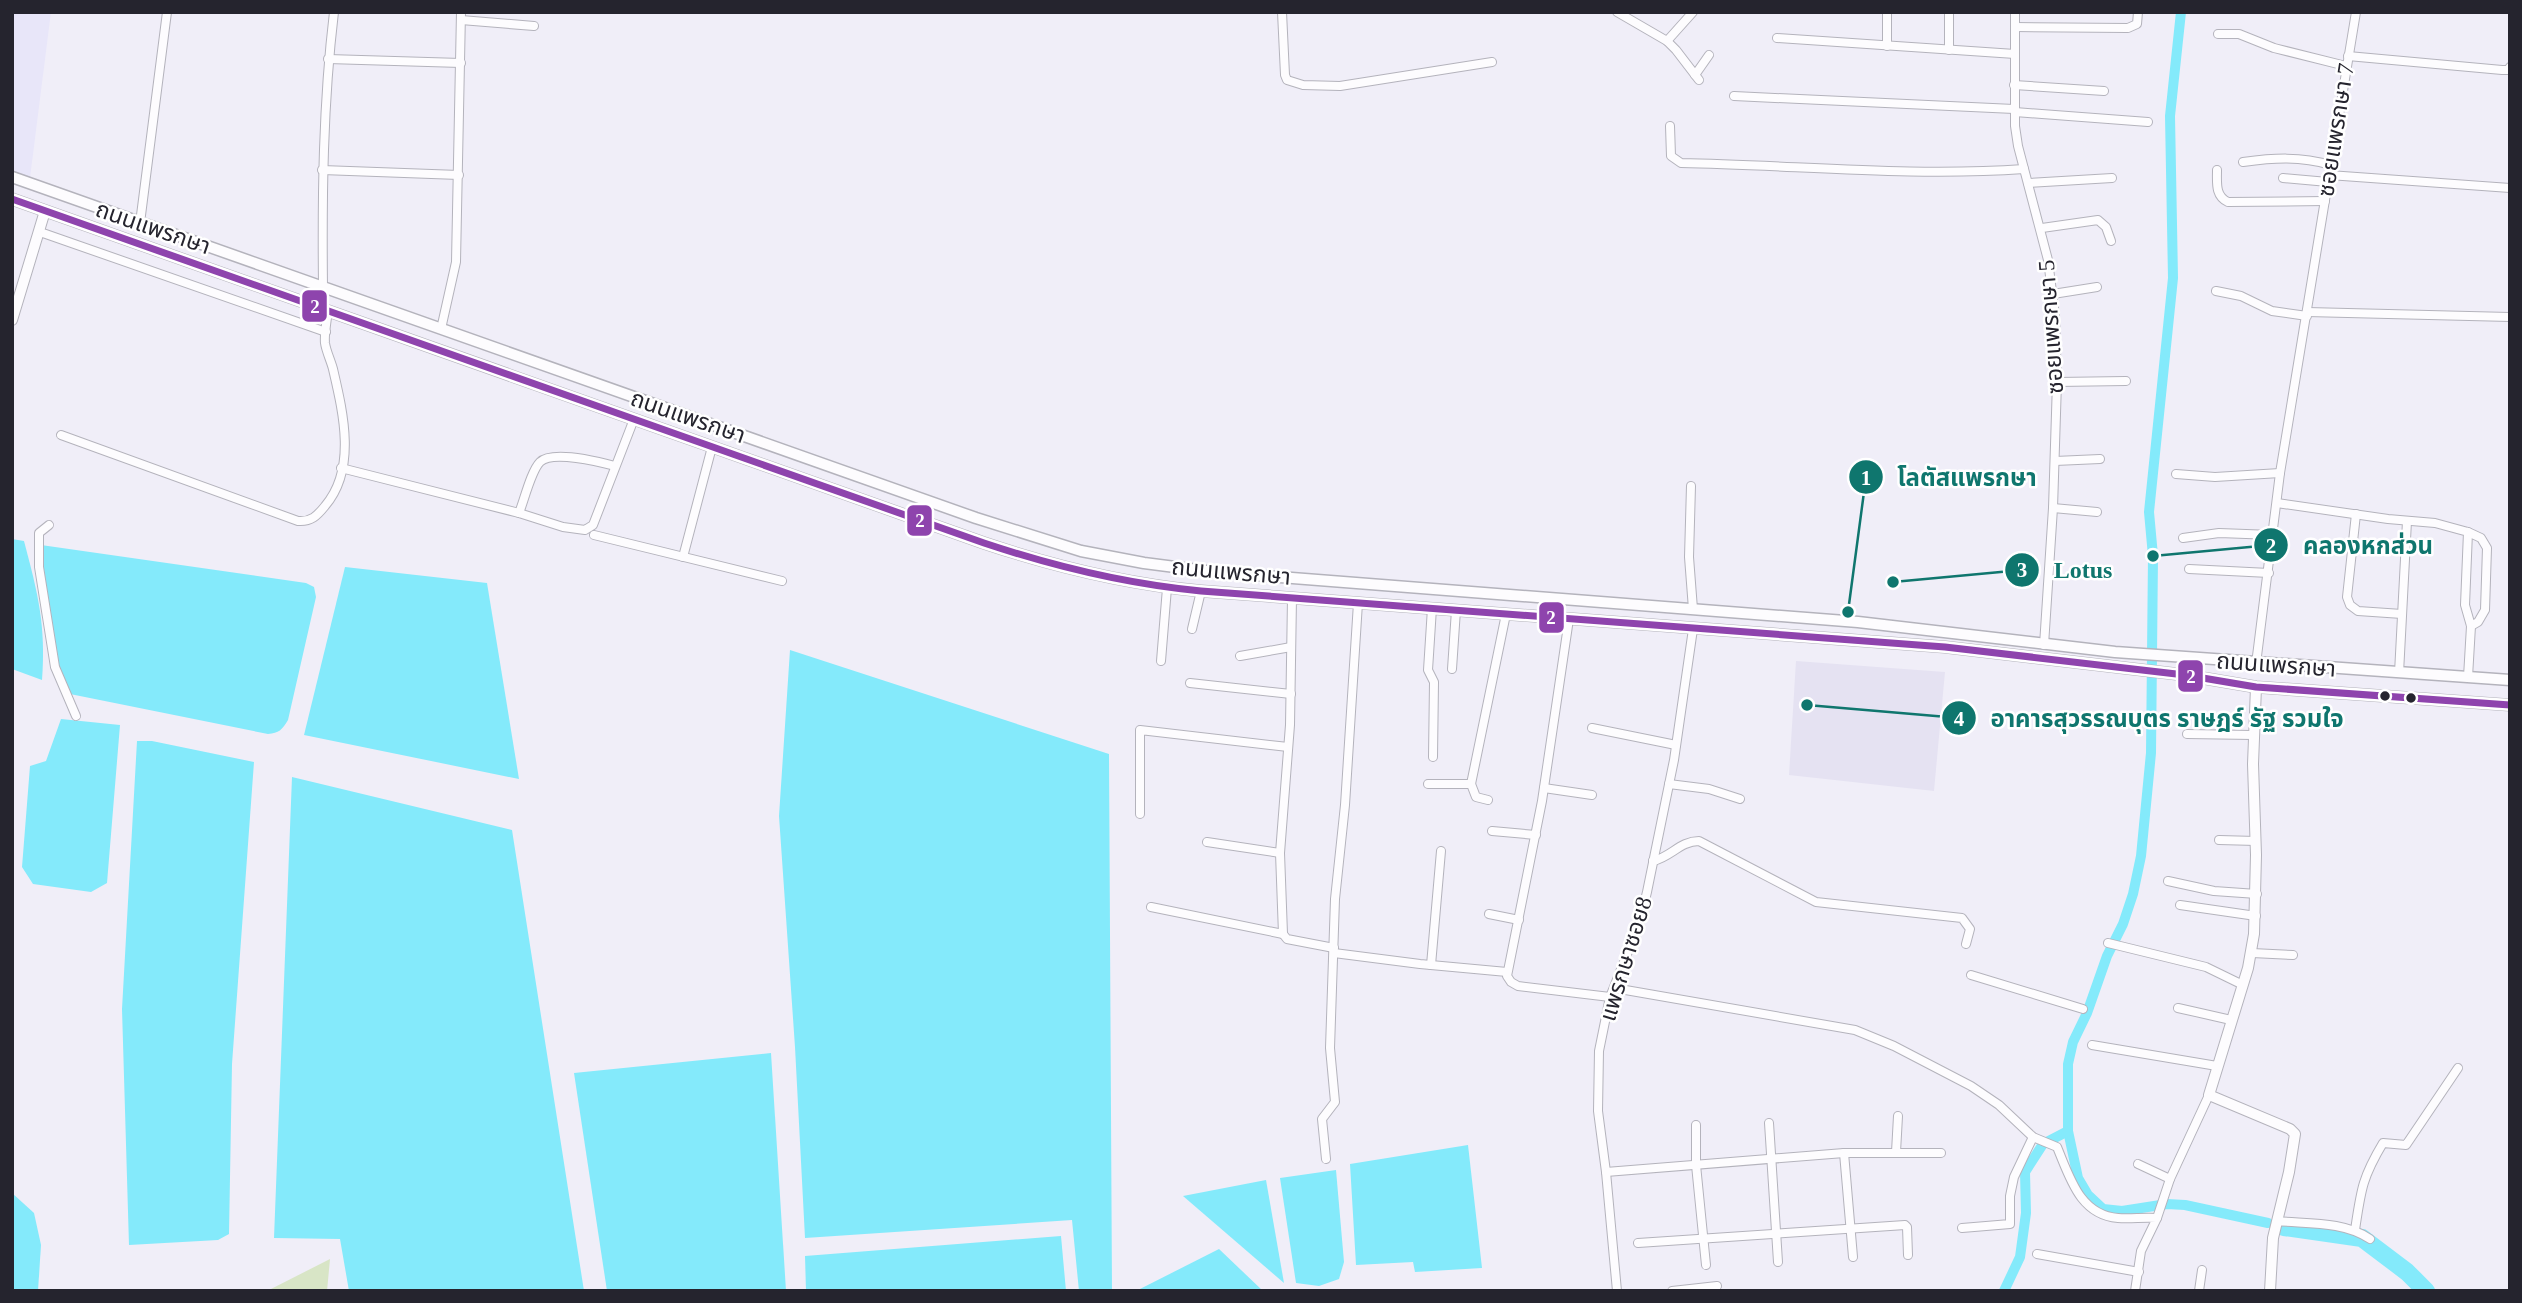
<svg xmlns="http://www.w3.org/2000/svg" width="2522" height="1303" viewBox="0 0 2522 1303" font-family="'Times New Roman','Noto Sans Thai',serif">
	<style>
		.built { fill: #e8e6f9 }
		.education { fill: #e5e2f2 }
		.green { fill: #d8e5c6 }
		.water { fill: #84eafb }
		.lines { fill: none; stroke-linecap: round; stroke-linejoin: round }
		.canal { stroke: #84eafb; stroke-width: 10 }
		.river { stroke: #84eafb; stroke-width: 18 }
		.minor-casing { stroke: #b4b3bc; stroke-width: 10 }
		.tertiary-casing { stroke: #b4b3bc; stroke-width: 12 }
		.secondary-casing { stroke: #b4b3bc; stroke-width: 13 }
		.minor { stroke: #fdfcfe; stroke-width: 8 }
		.tertiary { stroke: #fdfcfe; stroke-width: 10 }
		.secondary { stroke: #fdfcfe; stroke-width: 10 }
		.bus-1-casing { stroke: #fff; stroke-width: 12 }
		.bus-1 { stroke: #8e44ad; stroke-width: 7 }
		.bus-dot { fill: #25242e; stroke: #fff; stroke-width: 2.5 }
		.labels { text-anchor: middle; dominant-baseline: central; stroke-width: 5; stroke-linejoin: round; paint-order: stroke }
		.street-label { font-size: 23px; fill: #25242e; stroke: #fff }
		.leader { fill: none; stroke: #0f766e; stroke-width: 2.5 }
		.callout-dot { fill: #0f766e; stroke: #fff; stroke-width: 2.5 }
		.mark-label { font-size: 21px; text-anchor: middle; font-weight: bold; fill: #fff }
		.callout-label { font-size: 24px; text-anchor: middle; font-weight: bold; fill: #0f766e; stroke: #fff; stroke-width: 5; stroke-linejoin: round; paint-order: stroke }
		.line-badge { stroke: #fff; stroke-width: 2.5 }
		.badge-label { font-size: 19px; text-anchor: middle; font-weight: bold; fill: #fff }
	</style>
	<rect width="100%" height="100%" fill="#f0eef8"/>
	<path class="built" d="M12 12H51L30 178 12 171Z"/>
	<path class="education" d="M1796 661 1945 672 1934 791 1789 775Z"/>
	<path class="green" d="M330 1259 327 1291H267Z"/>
	<g class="water">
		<path d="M12 539 24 541C38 594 46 625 42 680L12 669Z"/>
		<path d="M34 544 306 583 314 587 316 597 288 720C282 730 279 733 268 734L70 694 60 688 48 599Z"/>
		<path d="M345 567 487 583 519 779 304 735Z"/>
		<path d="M790 650 1109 754 1112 1291H1079L1072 1220 805 1238 795 1047 779 816Z"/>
		<path d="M61 719 120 725 107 883 91 892 33 884 22 867 30 766 46 761Z"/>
		<path d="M137 741H152L254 762 232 1064 229 1234 218 1240 129 1245 122 1009Z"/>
		<path d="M292 777 512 830 584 1291H349L340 1239 274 1238Z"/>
		<path d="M771 1053 786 1291H607L574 1073Z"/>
		<path d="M1468 1145 1482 1268 1415 1272 1413 1262 1356 1265 1350 1164Z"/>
		<path d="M1336 1170 1344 1262 1339 1279 1319 1286 1296 1283 1280 1178Z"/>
		<path d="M1266 1180 1284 1283 1183 1196Z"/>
		<path d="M12 1193 34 1213 41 1245 38 1291H12Z"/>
		<path d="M1061 1236 1066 1291H806L805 1256Z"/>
		<path d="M1219 1249 1263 1291H1136Z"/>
	</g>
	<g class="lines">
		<g class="canal">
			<path d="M2181 12 2170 116 2173 278 2149 512 2153 556 2151 753 2141 856 2133 894 2123 924 2107 956 2087 1013 2073 1042 2068 1064V1131L2078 1178 2088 1195 2103 1209 2122 1211 2167 1204 2185 1205 2268 1223"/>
			<path d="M2004 1291 2020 1257 2026 1213 2025 1172 2043 1144 2068 1131"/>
		</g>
		<path class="river" d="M2284 1227 2362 1238 2407 1272 2426 1291"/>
		<defs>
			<g id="minor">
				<path d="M1282 12 1285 75 1287 80 1303 85 1340 86 1492 62"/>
				<path d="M1617 12 1667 41 1676 50 1699 80"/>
				<path d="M2015 12V126L2018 146 2048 260 2055 316 2057 382 2053 508 2044 645"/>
				<path d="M461 20 534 26"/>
				<path d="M2015 27 2128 28 2137 24 2138 12"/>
				<path d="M2218 34H2239L2274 48 2346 66"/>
				<path d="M1777 38 2015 54"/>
				<path d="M1667 41 1693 12"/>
				<path d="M1887 46V12"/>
				<path d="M1949 50V12"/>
				<path d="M2348 56 2502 70H2508L2510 67"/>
				<path d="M328 59 461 63"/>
				<path d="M1695 75 1709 55"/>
				<path d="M2014 85 2104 91"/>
				<path d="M1734 96 2014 109"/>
				<path d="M2015 112 2148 122"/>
				<path d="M1670 126 1671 156 1681 163C1796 165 1909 177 2024 169"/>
				<path d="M2243 162C2273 158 2301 156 2330 165"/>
				<path d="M322 170 459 175"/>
				<path d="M2217 170C2217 183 2215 196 2228 202L2325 201"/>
				<path d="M2329 175 2510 188"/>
				<path d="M2283 178 2328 182"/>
				<path d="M2028 183 2112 178"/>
				<path d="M140 223 167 12"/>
				<path d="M2042 228 2098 220 2106 227 2111 241"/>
				<path d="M40 232 326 332"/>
				<path d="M323 287C322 195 323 104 334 12"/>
				<path d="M2216 291 2241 296 2272 311 2307 316"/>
				<path d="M2053 294 2097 287"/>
				<path d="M2307 312 2510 317"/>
				<path d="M441 329 456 262 461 12"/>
				<path d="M2057 382 2126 381"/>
				<path d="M61 435 298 521C311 522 317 516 325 506 357 469 343 412 333 369 331 361 326 351 325 343 324 333 327 320 328 310"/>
				<path d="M2055 461 2100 459"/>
				<path d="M341 468 519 513 563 527 585 530 593 525 634 419"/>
				<path d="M2176 474 2215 477 2280 473"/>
				<path d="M1691 486 1689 557 1693 609"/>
				<path d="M2277 503 2388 519 2435 523 2468 532 2465 605 2471 626 2468 677"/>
				<path d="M2053 508 2097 512"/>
				<path d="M519 513C524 501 531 471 540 462 552 450 600 462 615 466"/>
				<path d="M2356 514 2347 597 2350 605 2358 611 2402 614"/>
				<path d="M49 525 39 533V567L55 667 76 716"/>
				<path d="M2468 532 2481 538 2487 548 2485 610 2478 622 2471 626"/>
				<path d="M594 535 782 581"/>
				<path d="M2183 538 2219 533 2273 535"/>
				<path d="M683 557 712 447"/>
				<path d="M2189 569 2269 573"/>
				<path d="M1292 598 1290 725 1280 853 1283 934 1287 939 1334 948"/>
				<path d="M1432 608 1428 670 1434 682 1433 757"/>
				<path d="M1569 619 1542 801 1507 976 1511 982 1518 986 1610 997"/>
				<path d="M1192 629 1201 591"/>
				<path d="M1240 656 1291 647"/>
				<path d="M1161 661 1167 588"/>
				<path d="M2256 664 2280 473 2356 12"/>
				<path d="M1452 669 1456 610"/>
				<path d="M2399 673 2407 521"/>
				<path d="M1190 683 1291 694"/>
				<path d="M1592 728 1676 745"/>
				<path d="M2187 734 2253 735"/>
				<path d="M1428 784H1471L1506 614"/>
				<path d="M1471 784 1476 797 1488 800"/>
				<path d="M1669 784 1709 789 1740 799"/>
				<path d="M1544 788 1592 795"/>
				<path d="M1140 814V730L1288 747"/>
				<path d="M1492 831 1536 835"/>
				<path d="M2219 840 2256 841"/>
				<path d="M1207 842 1280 853"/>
				<path d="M1653 861C1671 857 1680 841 1699 841L1816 902 1962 918 1970 929 1966 944"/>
				<path d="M2168 881 2214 891 2257 894"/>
				<path d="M2180 905 2256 916"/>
				<path d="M1151 907 1283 934"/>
				<path d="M1489 914 1519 920"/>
				<path d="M2108 943 2206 967 2243 985"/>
				<path d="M1334 953 1420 964 1507 972"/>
				<path d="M2252 953 2293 955"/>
				<path d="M1431 965 1441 851"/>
				<path d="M1971 975 2083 1009"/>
				<path d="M1614 988 1855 1030 1894 1046 1971 1086 1999 1105 2033 1137 2057 1147C2070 1178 2080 1215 2118 1218 2131 1219 2144 1217 2157 1218L2141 1251 2135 1291"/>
				<path d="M2178 1008 2231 1020"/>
				<path d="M2092 1045 2217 1066"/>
				<path d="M1769 1123 1778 1262"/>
				<path d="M1696 1125V1165L1706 1265"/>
				<path d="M1896 1152 1898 1116"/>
				<path d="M1844 1153 1853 1257"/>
				<path d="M1326 1159 1322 1119 1335 1102 1330 1048 1335 899 1345 805 1358 603"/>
				<path d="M2138 1164 2170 1179"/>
				<path d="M1606 1172 1844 1153H1941"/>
				<path d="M2157 1218 2170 1179 2209 1095"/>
				<path d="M2277 1221C2307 1224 2344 1221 2370 1239"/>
				<path d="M1962 1228 2010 1224V1196L2014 1177 2033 1137"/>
				<path d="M2355 1230C2361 1190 2362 1178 2383 1143L2406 1145 2458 1068"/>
				<path d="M1638 1243 1905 1225 1907 1227 1908 1255"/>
				<path d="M2037 1254 2139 1272"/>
				<path d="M1617 1291 1606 1172 1598 1111 1599 1051 1610 997 1639 924 1647 892 1674 760 1693 629"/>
				<path d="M1672 1291 1717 1286"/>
				<path d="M2199 1291 2202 1270"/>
			</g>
			<g id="tertiary">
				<path d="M12 320 45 211"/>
				<path d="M2256 687 2253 764 2256 855 2254 934 2248 968 2209 1095 2290 1129 2295 1134 2289 1172 2273 1238 2270 1291"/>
			</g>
			<g id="secondary">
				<path d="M12 177 976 518 1081 551 1144 563 1214 572 1858 622 2115 652 2510 680"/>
				<path d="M12 199 984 543C1056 567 1126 584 1201 591L1945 647 2185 675 2256 687 2510 705"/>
			</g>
		</defs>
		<use href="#minor" class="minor-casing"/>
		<use href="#tertiary" class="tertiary-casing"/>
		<use href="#secondary" class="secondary-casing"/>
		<use href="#minor" class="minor"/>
		<use href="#tertiary" class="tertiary"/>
		<use href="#secondary" class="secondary"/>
		<defs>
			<path id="bus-1" d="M12 199 984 543C1056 567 1126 584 1201 591L1945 647 2185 675 2256 687 2510 705"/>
		</defs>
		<use href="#bus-1" class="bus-1-casing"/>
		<use href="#bus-1" class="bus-1"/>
	</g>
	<g class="bus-dot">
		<circle cx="2385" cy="696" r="6"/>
		<circle cx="2411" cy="698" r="6"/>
	</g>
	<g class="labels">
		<g class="street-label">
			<text transform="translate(2336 130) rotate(-81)">ซอยแพรกษา 7</text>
			<text transform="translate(153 228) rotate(19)">ถนนแพรกษา</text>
			<text transform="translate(2051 327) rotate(-94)">ซอยแพรกษา 5</text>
			<text transform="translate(688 417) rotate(19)">ถนนแพรกษา</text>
			<text transform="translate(1231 572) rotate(5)">ถนนแพรกษา</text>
			<text transform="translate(2276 665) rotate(4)">ถนนแพรกษา</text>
			<text transform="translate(1626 959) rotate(-73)">แพรกษาซอย8</text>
		</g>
	</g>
	<path class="leader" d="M1848 612L1866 477M2153 556L2271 545M1893 582L2022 570M1807 705L1959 718"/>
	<g class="callout-dot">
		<circle cx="1848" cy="612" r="7"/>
		<circle cx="2153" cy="556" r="7"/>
		<circle cx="1893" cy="582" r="7"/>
		<circle cx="1807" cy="705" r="7"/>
		<circle cx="1866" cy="477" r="18"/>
		<circle cx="2271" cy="545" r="18"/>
		<circle cx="2022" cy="570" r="18"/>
		<circle cx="1959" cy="718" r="18"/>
	</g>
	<g class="mark-label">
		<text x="1866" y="485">1</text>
		<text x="2271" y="553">2</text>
		<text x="2022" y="577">3</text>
		<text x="1959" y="726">4</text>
	</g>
	<g class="callout-label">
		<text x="1967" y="486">โลตัสแพรกษา</text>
		<text x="2368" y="554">คลองหกส่วน</text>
		<text x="2083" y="578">Lotus</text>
		<text x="2167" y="727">อาคารสุวรรณบุตร ราษฎร์ รัฐ รวมใจ</text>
	</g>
	<g class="line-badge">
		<rect x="301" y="289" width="27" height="34" rx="7" fill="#8e44ad"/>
		<rect x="906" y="504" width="27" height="33" rx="7" fill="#8e44ad"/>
		<rect x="1538" y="601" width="27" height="33" rx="7" fill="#8e44ad"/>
		<rect x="2177" y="659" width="27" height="34" rx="7" fill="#8e44ad"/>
	</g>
	<g class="badge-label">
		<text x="315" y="313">2</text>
		<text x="920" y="527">2</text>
		<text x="1551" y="624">2</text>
		<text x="2191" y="683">2</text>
	</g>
	<rect width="2522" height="1303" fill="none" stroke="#25242e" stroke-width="28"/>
</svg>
